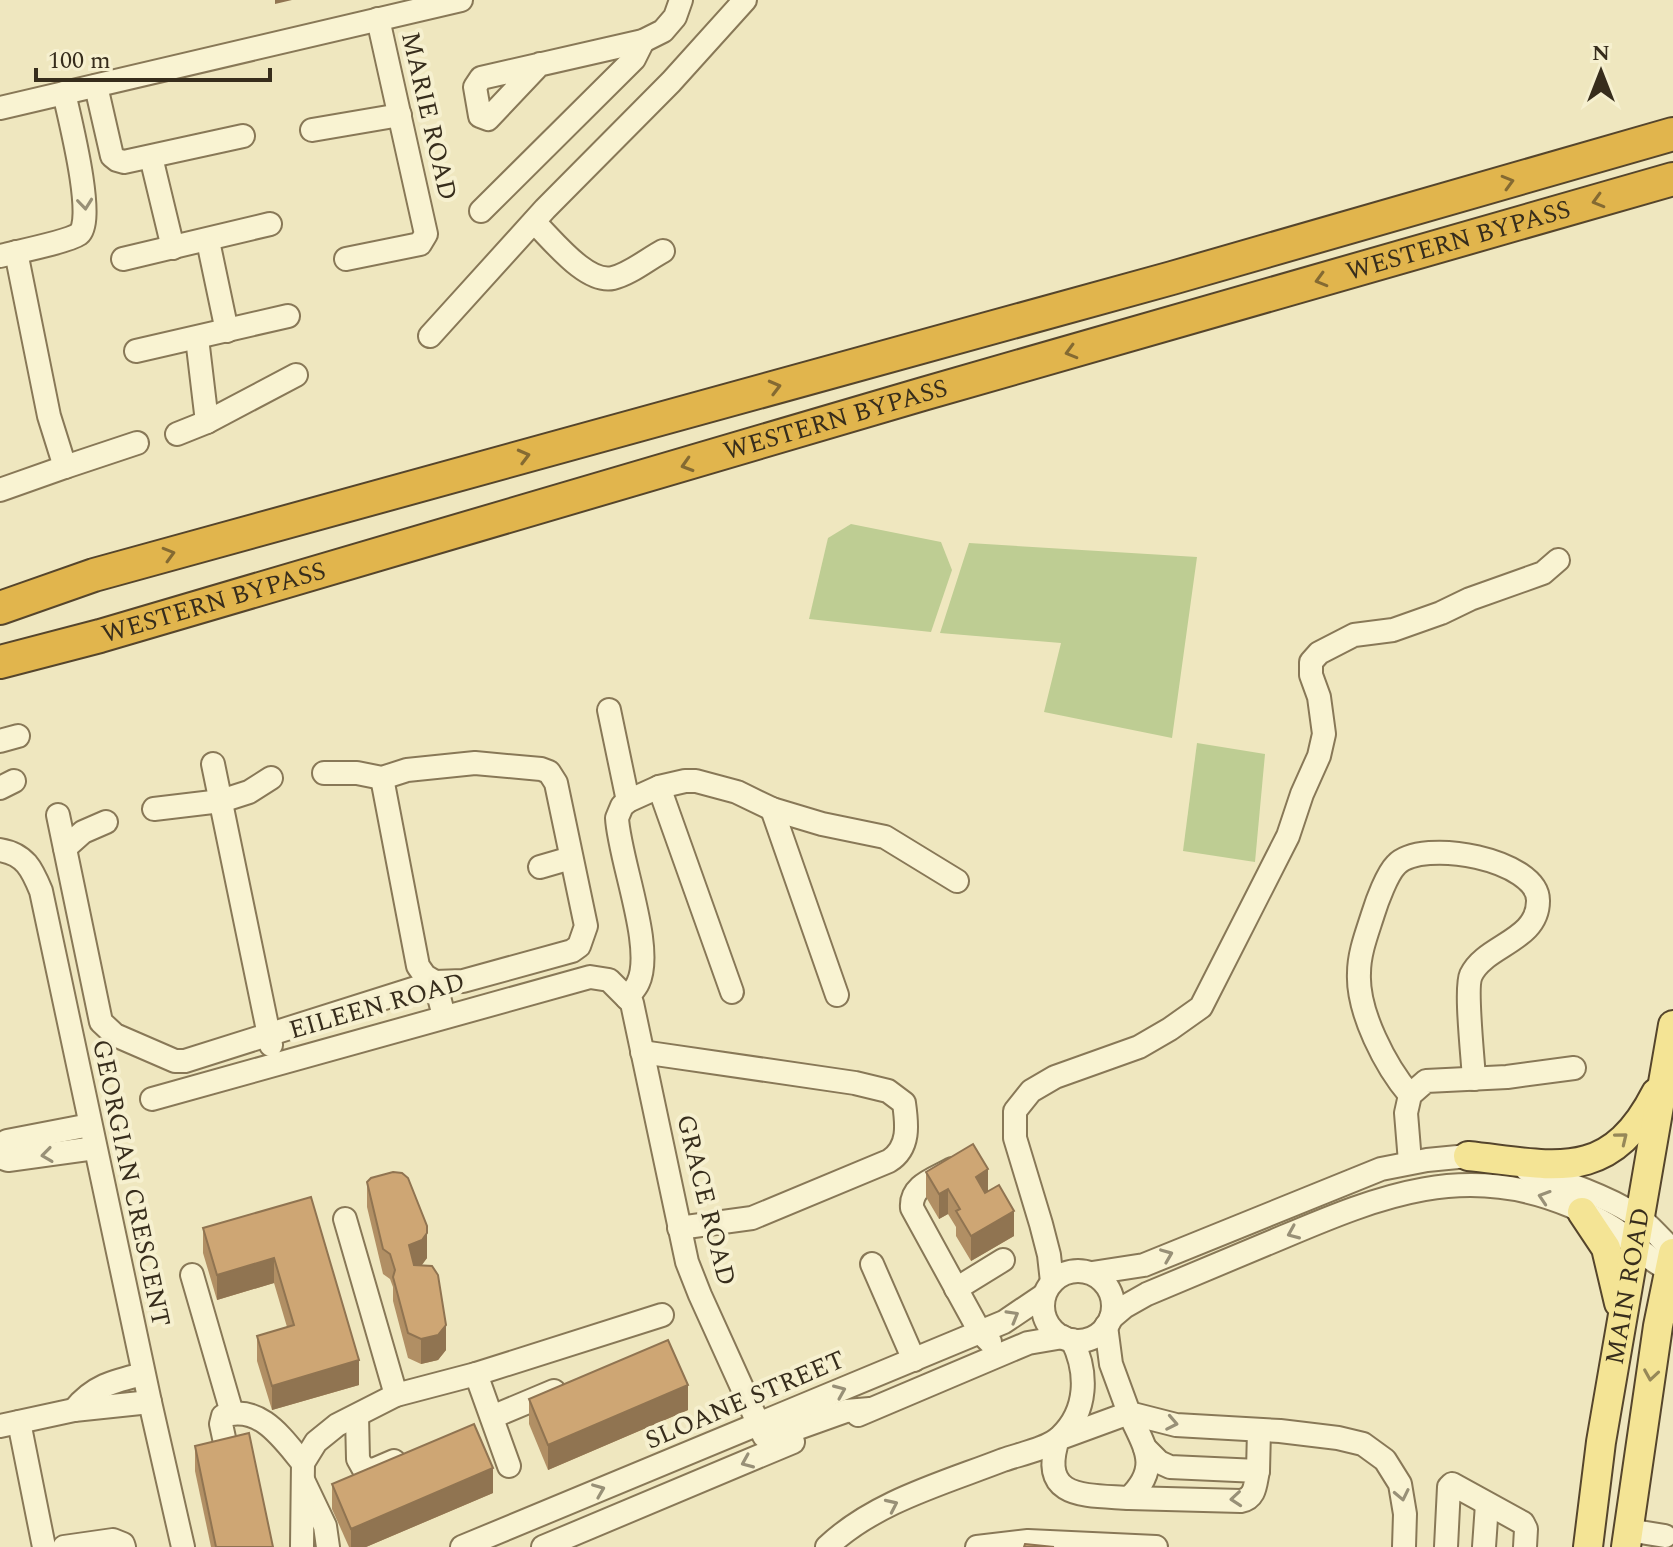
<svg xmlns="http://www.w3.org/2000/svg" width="1673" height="1547" viewBox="0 0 1673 1547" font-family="Spectral,serif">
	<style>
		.pitch { fill: #becd93 }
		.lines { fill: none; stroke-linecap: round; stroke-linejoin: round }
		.minor-casing { stroke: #887857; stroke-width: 26 }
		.major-casing { stroke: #55452c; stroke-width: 32 }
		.highway-casing { stroke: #55452c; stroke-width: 36 }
		.minor { stroke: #f9f3d2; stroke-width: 22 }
		.major { stroke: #f4e495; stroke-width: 28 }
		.highway { stroke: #e1b54d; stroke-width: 32 }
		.wall { fill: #b18f64 }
		.shaded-wall { fill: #907451 }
		.building { fill: #cea674; stroke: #907451; stroke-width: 2 }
		.oneway { stroke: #846a32 }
		.oneway2 { stroke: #989077 }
		.oneway3 { stroke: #968858 }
		.labels { text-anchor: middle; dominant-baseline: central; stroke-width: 8; stroke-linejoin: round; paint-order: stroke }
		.street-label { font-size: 26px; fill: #372d1c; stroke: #f6f0cf }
	</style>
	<rect width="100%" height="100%" fill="#efe7bf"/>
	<g class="pitch">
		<path d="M851 524 941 542 952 570 931 632 809 619 828 538Z"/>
		<path d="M969 543 1197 557 1172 738 1044 712 1061 643 940 633Z"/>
		<path d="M1197 743 1265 754 1255 862 1183 851Z"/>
	</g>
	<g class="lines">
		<defs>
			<g id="minor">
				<path d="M540 64 488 119 480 116 475 87 481 78 643 41 663 31 675 17 681 0"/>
				<path d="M96 86 112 156 117 160 124 162 243 136"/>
				<path d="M0 108 461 0"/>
				<path d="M312 130 400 115"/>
				<path d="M151 157 173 248"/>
				<path d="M481 211 634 59 643 41"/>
				<path d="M534 222C552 239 586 284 613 278 630 274 648 259 663 251"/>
				<path d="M208 241 227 331"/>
				<path d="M0 256C16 252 67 242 79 234 96 220 69 116 64 93"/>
				<path d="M123 259 270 224"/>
				<path d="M346 259 420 244 426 234 378 19"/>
				<path d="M430 336 545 209 671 82 745 0"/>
				<path d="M197 338 207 422"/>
				<path d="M136 351 288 316"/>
				<path d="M177 434 207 422 296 375"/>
				<path d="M65 467 137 443"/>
				<path d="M0 490 65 467 49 416 16 252"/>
				<path d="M609 710 628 801"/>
				<path d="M0 741 18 736"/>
				<path d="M213 764 271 1045"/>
				<path d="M382 778 418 966 425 976 435 982 444 1016"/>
				<path d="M659 787 732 992"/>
				<path d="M0 788 14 781"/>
				<path d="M154 809 221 801 249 792 271 778"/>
				<path d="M772 809 837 995"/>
				<path d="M58 815 101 1022 115 1035 175 1061H185L435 982 463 981 572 951 579 946 586 926 556 783 549 772 541 769 475 763 407 770 382 778 357 773H324"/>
				<path d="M65 848 83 832 106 822"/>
				<path d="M0 850C25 854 32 869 41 891L150 1402 183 1547"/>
				<path d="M540 867 571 858"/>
				<path d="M627 998C631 993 636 988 638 983 655 948 619 859 617 818L622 806 628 801 659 787 685 781H696L737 792 772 809 822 824 885 837 957 881"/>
				<path d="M642 1052 855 1083 888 1091 904 1103C907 1124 910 1148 889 1161L752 1218 679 1228"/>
				<path d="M1410 1095C1386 1067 1357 1012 1359 973 1359 953 1367 933 1373 914 1377 901 1387 874 1396 865 1422 837 1539 860 1538 901 1538 941 1485 945 1471 975 1465 988 1473 1059 1474 1079"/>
				<path d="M152 1099 590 977 609 980 632 1003 687 1262 700 1295 764 1436H776L846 1411 870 1409"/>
				<path d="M0 1146 7 1141 90 1125"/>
				<path d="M0 1157 8 1160 95 1148"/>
				<path d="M1410 1162 1406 1113 1410 1095 1426 1081 1507 1077 1574 1068"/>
				<path d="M952 1169C935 1179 910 1185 912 1208L980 1332 990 1342"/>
				<path d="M1527 1170C1559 1180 1616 1199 1642 1220 1653 1229 1663 1241 1673 1251"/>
				<path d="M345 1219 396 1395"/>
				<path d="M872 1264 914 1360"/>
				<circle cx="1078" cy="1306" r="35"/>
				<path d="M1092 1273 1144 1265 1381 1169 1427 1160 1468 1156 1482 1159"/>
				<path d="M192 1275 232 1413"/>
				<path d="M1052 1282 1049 1255 1041 1224 1015 1138V1111L1031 1091 1055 1077 1139 1047 1170 1029 1201 1007 1288 836 1302 794 1319 756 1324 734 1319 697 1311 675V662L1319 653 1354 635 1393 630 1441 613 1470 599 1543 573 1558 560"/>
				<path d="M956 1289 1003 1260"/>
				<path d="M1111 1318 1124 1307 1147 1294C1192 1275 1237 1256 1283 1237 1380 1196 1466 1161 1571 1206 1586 1213 1605 1222 1619 1232 1636 1246 1653 1263 1673 1272"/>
				<path d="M1106 1326 1111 1364 1129 1413 1176 1425 1280 1431 1338 1438 1363 1444 1385 1460 1400 1484 1405 1514 1404 1547"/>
				<path d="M476 1374 509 1466"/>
				<path d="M74 1410C93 1386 114 1381 143 1374"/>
				<path d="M1129 1413C1145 1448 1161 1467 1129 1498 1086 1495 1038 1500 1058 1439Z"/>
				<path d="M858 1415 1028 1343 1063 1337"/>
				<path d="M357 1416 358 1459 363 1468 373 1470 394 1461"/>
				<path d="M492 1417 554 1391"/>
				<path d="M19 1422 44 1547"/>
				<path d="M0 1426 74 1410 150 1402"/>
				<path d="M227 1452 221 1424 223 1416C260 1404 282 1438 303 1463"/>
				<path d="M1258 1471 1259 1430"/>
				<path d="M304 1482 325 1526 328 1547"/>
				<path d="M1129 1498 1241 1501C1256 1498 1255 1484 1258 1471L1170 1467 1159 1462 1145 1448"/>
				<path d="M1628 1530 1665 1536"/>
				<path d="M64 1547 113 1540 123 1544 124 1547"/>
				<path d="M302 1547 303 1463 316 1442 337 1425 396 1395 476 1374 662 1315"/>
				<path d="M462 1547 1004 1322 1044 1295"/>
				<path d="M543 1547 793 1442"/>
				<path d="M827 1547C874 1502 944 1483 1003 1460 1020 1454 1047 1449 1060 1437 1088 1411 1088 1372 1072 1340"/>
				<path d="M977 1547 1028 1541 1156 1547"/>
				<path d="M1446 1547 1449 1487 1452 1484 1523 1523 1526 1529 1525 1547"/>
				<path d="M1484 1547 1487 1504"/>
			</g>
			<g id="major">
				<path d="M1468 1156C1553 1165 1609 1185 1656 1093"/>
				<path d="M1582 1212 1606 1248 1619 1303"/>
				<path id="s1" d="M1588 1547 1601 1442 1673 1025"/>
				<path d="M1626 1547 1658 1326 1673 1253"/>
			</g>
			<g id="highway">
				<path d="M0 608 94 575 1172 278 1673 134"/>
				<path id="s2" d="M0 662 100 636 923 394 1673 179"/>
			</g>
		</defs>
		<use href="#minor" class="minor-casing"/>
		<use href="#major" class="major-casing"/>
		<use href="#highway" class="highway-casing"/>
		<use href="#minor" class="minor"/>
		<use href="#major" class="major"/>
		<use href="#highway" class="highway"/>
	</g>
	<g class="wall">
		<path d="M926 1172 988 1191 1014 1236 971 1261 956 1236V1227L948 1214 939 1219 926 1197Z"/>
		<path d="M367 1182 427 1258 420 1266 446 1350 438 1360 421 1364 408 1358 393 1301V1287L390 1279 383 1274 367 1207Z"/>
		<path d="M311 1197 359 1385 272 1410 257 1361V1336L287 1327 274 1283 217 1300 203 1253V1228Z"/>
		<path d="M529 1399 688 1410 548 1470 529 1424Z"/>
		<path d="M195 1446 273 1547H211L195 1471Z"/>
		<path d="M332 1484 493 1493 366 1547H349L332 1509Z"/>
	</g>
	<g class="shaded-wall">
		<path d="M275 0H292L275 4Z"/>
		<path d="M988 1169V1194L976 1201V1177Z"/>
		<path d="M948 1189V1214L939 1219V1194Z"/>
		<path d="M1014 1211V1236L971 1261V1236Z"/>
		<path d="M427 1226V1258L422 1265 409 1270V1245Z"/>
		<path d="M274 1258V1283L217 1300V1275Z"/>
		<path d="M446 1325V1350L438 1360 421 1364V1339Z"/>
		<path d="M359 1360V1385L272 1410V1386Z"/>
		<path d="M688 1385V1410L548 1470V1445Z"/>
		<path d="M493 1468V1493L366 1547H351V1529Z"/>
	</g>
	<g class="building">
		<path d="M973 1144 988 1169 976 1177 985 1193 999 1185 1014 1211 971 1236 956 1211 960 1209 948 1189 939 1194 926 1172Z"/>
		<path d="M393 1172 402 1173 408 1178 427 1226V1233L422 1240 409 1245 414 1265 432 1266 438 1275 446 1325 438 1335 421 1339 408 1333 393 1277 395 1270 390 1254 383 1249 367 1182 371 1178Z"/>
		<path d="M311 1197 359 1360 272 1386 257 1336 294 1325 274 1258 217 1275 203 1228Z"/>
		<path d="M668 1340 688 1385 548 1445 529 1399Z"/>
		<path d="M474 1424 493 1468 351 1529 332 1484Z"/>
		<path d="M249 1433 273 1547H216L195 1446Z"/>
		<path d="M1025 1544 1054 1547H1024Z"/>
	</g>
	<defs><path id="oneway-chevron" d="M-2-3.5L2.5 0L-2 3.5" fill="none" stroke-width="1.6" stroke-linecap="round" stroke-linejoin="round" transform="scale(2)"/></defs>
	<g class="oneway">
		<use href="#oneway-chevron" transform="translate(1508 182) rotate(-16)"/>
		<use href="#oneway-chevron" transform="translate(1598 201) rotate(164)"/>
		<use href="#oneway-chevron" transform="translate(1321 280) rotate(164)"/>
		<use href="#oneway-chevron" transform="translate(1071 352) rotate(164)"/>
		<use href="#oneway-chevron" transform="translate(775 387) rotate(-15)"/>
		<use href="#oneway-chevron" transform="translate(524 456) rotate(-15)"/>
		<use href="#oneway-chevron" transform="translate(687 465) rotate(163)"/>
		<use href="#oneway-chevron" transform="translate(169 554) rotate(-16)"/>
	</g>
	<g class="oneway2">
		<use href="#oneway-chevron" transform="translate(85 204) rotate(84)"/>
		<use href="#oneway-chevron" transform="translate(47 1155) rotate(172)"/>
		<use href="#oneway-chevron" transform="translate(1544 1197) rotate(-162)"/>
		<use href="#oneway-chevron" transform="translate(1293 1233) rotate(157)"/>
		<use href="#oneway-chevron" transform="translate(1167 1255) rotate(-22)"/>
		<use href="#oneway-chevron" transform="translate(1013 1316) rotate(-30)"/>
		<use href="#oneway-chevron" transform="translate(840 1391) rotate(-23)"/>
		<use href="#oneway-chevron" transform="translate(1172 1423) rotate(11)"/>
		<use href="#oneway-chevron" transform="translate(747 1462) rotate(157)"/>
		<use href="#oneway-chevron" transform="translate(599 1490) rotate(-22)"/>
		<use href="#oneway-chevron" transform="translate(1402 1495) rotate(78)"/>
		<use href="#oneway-chevron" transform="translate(1236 1499) rotate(175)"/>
		<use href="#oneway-chevron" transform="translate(892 1505) rotate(-25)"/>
	</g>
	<g class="oneway3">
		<use href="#oneway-chevron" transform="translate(1622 1138) rotate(-39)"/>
		<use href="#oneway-chevron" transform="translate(1651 1375) rotate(99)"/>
	</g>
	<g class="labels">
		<g class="street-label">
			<text transform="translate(429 116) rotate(77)">MARIE ROAD</text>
			<text stroke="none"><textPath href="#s2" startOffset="1518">WESTERN BYPASS</textPath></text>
			<text stroke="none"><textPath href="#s2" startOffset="870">WESTERN BYPASS</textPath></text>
			<text stroke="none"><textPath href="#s2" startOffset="222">WESTERN BYPASS</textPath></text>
			<text transform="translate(377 1006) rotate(-16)">EILEEN ROAD</text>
			<text transform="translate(131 1183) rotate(78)">GEORGIAN CRESCENT</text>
			<text transform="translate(706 1200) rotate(76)">GRACE ROAD</text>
			<text stroke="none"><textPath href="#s1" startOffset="264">MAIN ROAD</textPath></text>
			<text transform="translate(745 1400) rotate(-23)">SLOANE STREET</text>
		</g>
	</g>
	<g transform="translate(1601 72)" stroke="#f6f0cf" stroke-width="6" paint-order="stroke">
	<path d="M0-6L14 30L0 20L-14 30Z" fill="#372d1c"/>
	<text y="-12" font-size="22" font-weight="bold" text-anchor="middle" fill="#372d1c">N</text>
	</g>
	<path d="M36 68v12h234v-12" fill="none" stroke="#372d1c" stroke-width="4"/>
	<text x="48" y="68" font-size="24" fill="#372d1c" stroke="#f6f0cf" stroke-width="6" paint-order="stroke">100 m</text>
</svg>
